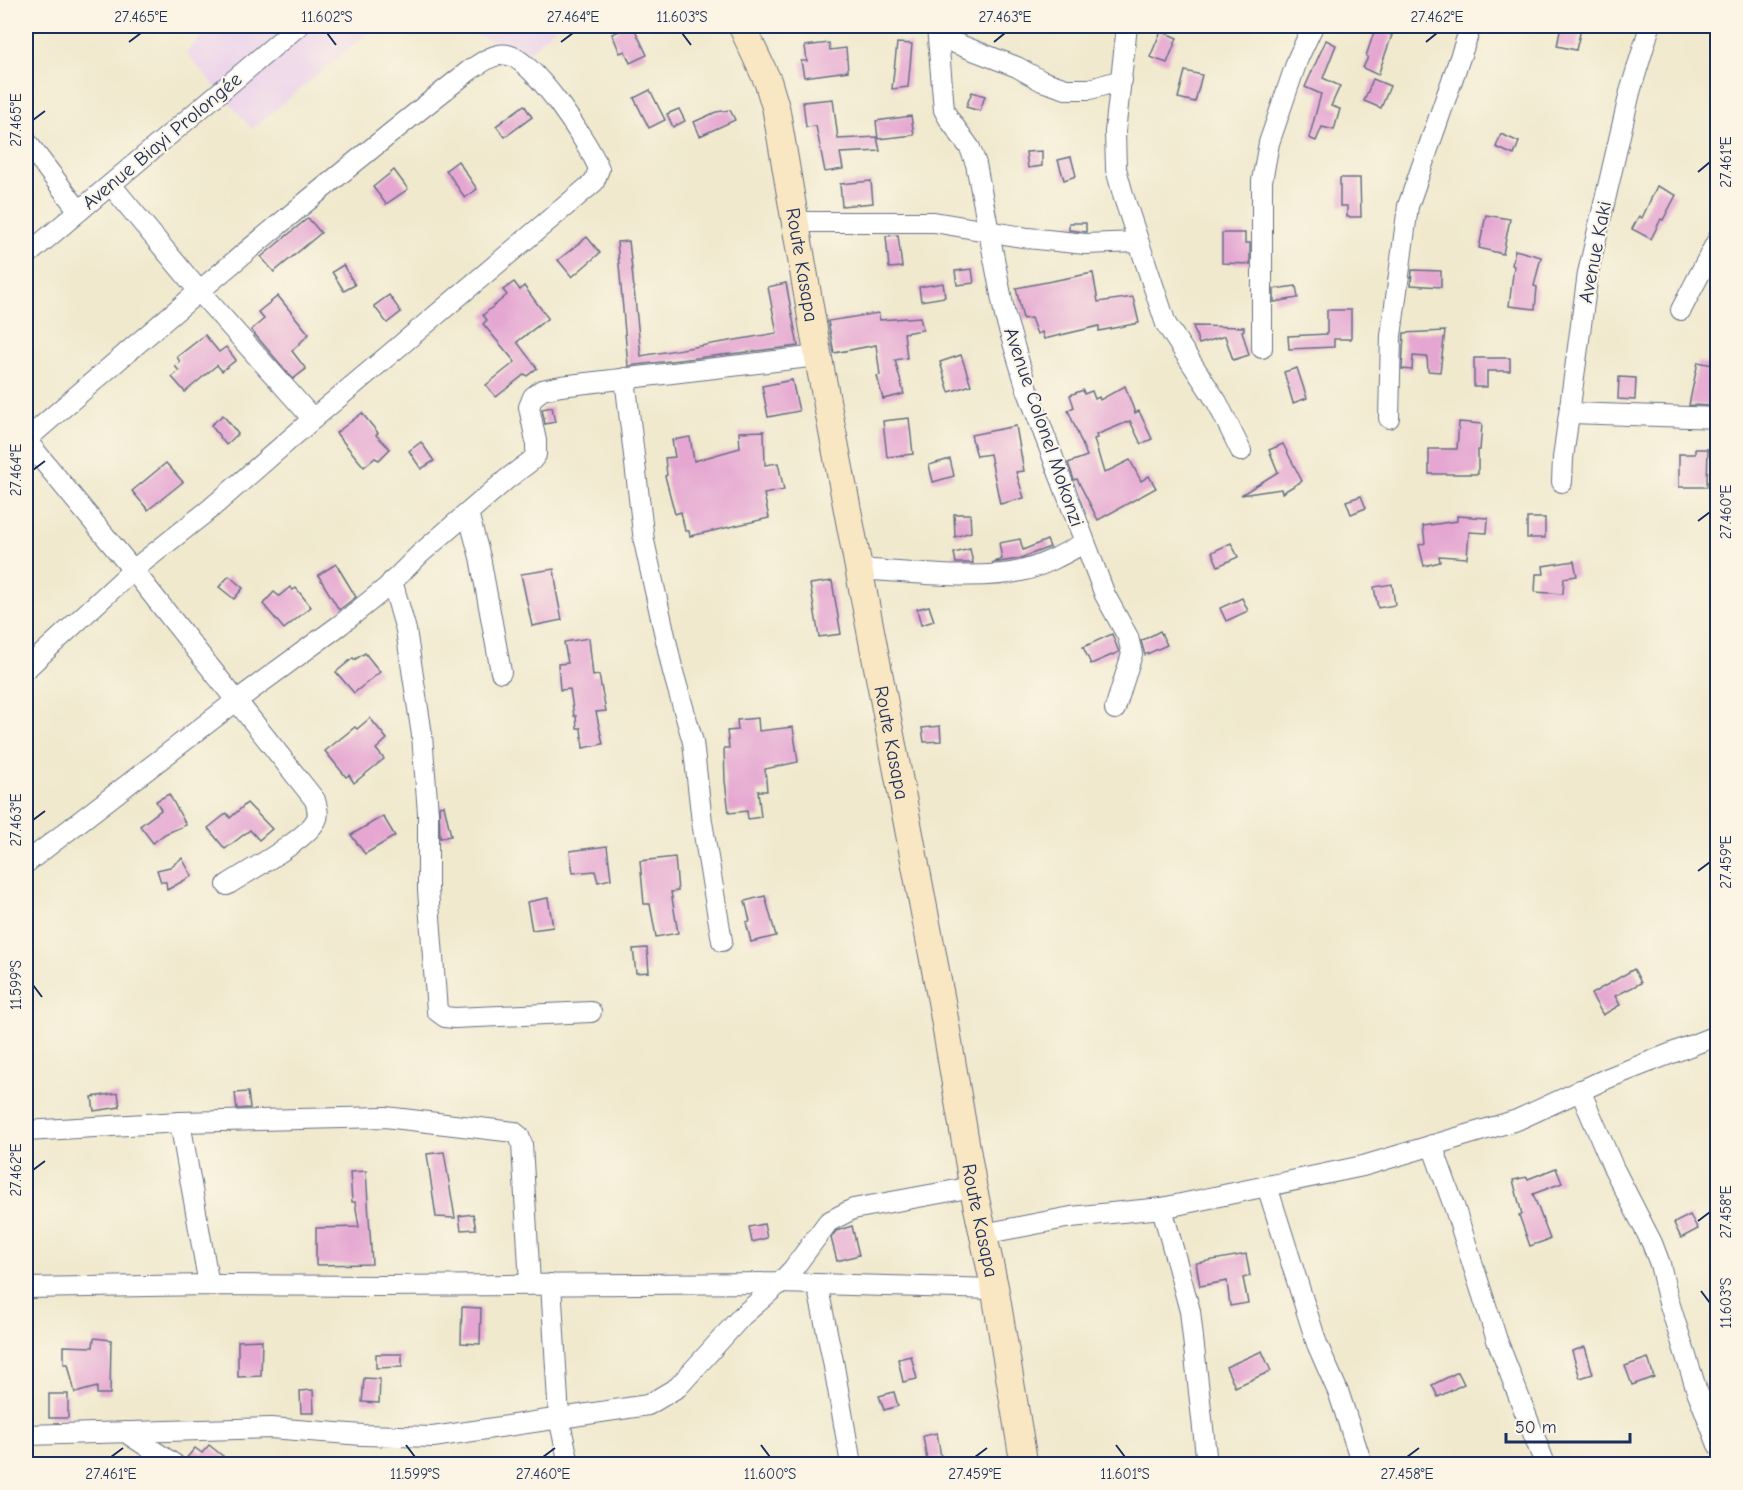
<svg xmlns="http://www.w3.org/2000/svg" width="1743" height="1490" viewBox="0 0 1743 1490" font-family="'Comic Neue',sans-serif">
	<style>
		.built { fill: #ebd1eb }
		.building { fill: #e5a7d2 }
		.lines { fill: none; stroke-linecap: round; stroke-linejoin: round }
		.minor-casing { stroke: #667085; stroke-width: 22 }
		.secondary-casing { stroke: #667085; stroke-width: 29 }
		.minor { stroke: #fff; stroke-width: 20 }
		.secondary { stroke: #f9e7c3; stroke-width: 27 }
		.ticks { fill: none; stroke: #1b2f5e; stroke-width: 2 }
		.labels { text-anchor: middle; dominant-baseline: central; stroke-width: 4.5; stroke-linejoin: round; paint-order: stroke }
		.street-label { font-size: 20px; fill: #1b2f5e; stroke: #fcf5e5 }
		.neatline { fill: none; stroke: #1b2f5e; stroke-width: 2 }
		.ticks-label { font-size: 15px; text-anchor: middle; fill: #1b2f5e }
	</style>
	<rect width="100%" height="100%" fill="#fcf5e5"/>
	<filter id="ink" filterUnits="userSpaceOnUse"><feTurbulence type="fractalNoise" baseFrequency=".0167" numOctaves="2"/><feDisplacementMap in="SourceGraphic" scale="12" xChannelSelector="R" yChannelSelector="G"/><feConvolveMatrix kernelMatrix="1 2 1 2 8 2 1 2 1" color-interpolation-filters="sRGB"/></filter>
	<filter id="wash" filterUnits="userSpaceOnUse"><feTurbulence type="fractalNoise" baseFrequency=".008" numOctaves="4" result="noise"/><feDisplacementMap in="SourceGraphic" scale="24" xChannelSelector="R" yChannelSelector="G"/><feGaussianBlur stdDeviation="1.35" result="paint"/><feColorMatrix in="noise" values="0 0 0 0 0 0 0 0 0 0 0 0 0 0 0 0 0 1.4 0 .05"/><feComposite in="paint" operator="in"/></filter>
	<g filter="url(#wash)">
		<rect width="100%" height="100%" fill="#f0e9ce"/>
		<g class="built">
			<path d="M210 26H376L252 129 186 53Z"/>
			<path d="M464 26H557L529 52 469 33Z"/>
		</g>
		<g id="blocks">
			<g class="building">
				<path d="M617 26H633L647 55 630 63 625 51 620 53 612 34 619 31Z"/>
				<path d="M1561 26 1581 29 1576 50 1557 46Z"/>
				<path d="M1375 29 1392 35 1378 75 1363 68 1368 57 1366 56Z"/>
				<path d="M1161 31 1177 38 1167 63 1150 57Z"/>
				<path d="M1326 40 1336 45 1323 78 1340 86 1331 106 1340 109 1334 130 1322 127 1316 141 1309 138 1321 94 1305 87Z"/>
				<path d="M829 43 830 50 846 48 848 71 804 77 801 61H807L805 46Z"/>
				<path d="M897 43 912 44 908 87 892 89Z"/>
				<path d="M1185 71 1202 75 1195 102 1178 98Z"/>
				<path d="M1373 79 1390 86 1381 108 1364 101Z"/>
				<path d="M650 90 665 120 649 128 634 98Z"/>
				<path d="M972 92 985 96 980 111 966 107Z"/>
				<path d="M833 99 838 139 877 137 880 151 840 153 843 169 825 172 816 126 806 127 803 102Z"/>
				<path d="M524 105 532 117 505 137 496 126Z"/>
				<path d="M679 109 685 121 673 127 667 114Z"/>
				<path d="M730 110 735 120 700 136 694 122 716 112Z"/>
				<path d="M911 116 914 135 878 139 876 121Z"/>
				<path d="M1501 134 1519 142 1514 155 1496 147Z"/>
				<path d="M1042 151V166L1028 168 1026 152Z"/>
				<path d="M1071 157 1076 176 1064 180 1058 160Z"/>
				<path d="M458 161 477 189 465 198 446 170Z"/>
				<path d="M394 170 408 189 386 204 373 187Z"/>
				<path d="M1340 178H1360L1361 217H1347V206H1340Z"/>
				<path d="M871 181 873 203 842 206 840 184Z"/>
				<path d="M1657 186 1676 195 1663 220 1661 219 1651 239 1632 229 1639 216 1642 218Z"/>
				<path d="M1486 215 1510 219 1503 254 1479 248Z"/>
				<path d="M308 218 321 233 274 272 261 257Z"/>
				<path d="M1069 223H1086V232L1069 230Z"/>
				<path d="M1222 233H1245V243H1250V264L1222 263Z"/>
				<path d="M898 235 902 267 889 268 886 236Z"/>
				<path d="M587 237 600 253 572 277 558 260Z"/>
				<path d="M629 241 641 356 777 333 768 287 786 283 798 346 628 366 617 242Z"/>
				<path d="M1515 250 1541 257 1534 286 1537 287 1535 309 1509 306 1514 266 1512 265Z"/>
				<path d="M343 265 355 285 344 291 332 272Z"/>
				<path d="M972 269 974 283 957 285 955 271Z"/>
				<path d="M1412 270 1441 271V287L1411 285Z"/>
				<path d="M1093 273 1098 302 1133 297 1139 323 1099 331V326L1044 339 1042 332 1037 334 1031 318 1023 319 1016 288Z"/>
				<path d="M514 282 520 290 524 286 548 318 517 342 537 368 527 376 525 374 496 397 486 385 515 362 483 324 487 320 483 315 507 295 503 290Z"/>
				<path d="M943 283 945 297 921 301 919 287Z"/>
				<path d="M1296 286 1298 298 1274 302V289Z"/>
				<path d="M389 295 401 312 387 323 374 306Z"/>
				<path d="M278 296 309 334 292 351 306 369 293 379 251 330 264 319 258 312Z"/>
				<path d="M1327 310H1351V339H1334V347L1289 349 1288 336 1327 334Z"/>
				<path d="M878 313 880 320 920 317 923 330 904 333 907 358 895 360 904 394 883 399 877 376 880 375 876 345 834 353 828 321Z"/>
				<path d="M1193 326 1244 327V330L1242 331 1249 355 1233 360 1225 336 1199 344Z"/>
				<path d="M1445 331 1440 372 1428 371 1427 357 1413 356 1412 370 1402 369 1404 333Z"/>
				<path d="M205 335 219 352 226 347 236 360 222 371 217 365 185 392 172 377 179 371 175 366 180 362 177 357Z"/>
				<path d="M961 355 971 385 949 392 940 362Z"/>
				<path d="M1474 358H1510V371H1487V387H1474Z"/>
				<path d="M1698 362 1718 366 1710 406 1689 405Z"/>
				<path d="M1297 368 1307 398 1293 403 1284 372Z"/>
				<path d="M1619 377 1636 378 1635 400 1618 399Z"/>
				<path d="M792 380 799 411 768 417 762 386Z"/>
				<path d="M1125 386 1135 413 1139 411 1152 439 1141 444 1130 421 1096 435 1097 438 1094 439 1104 473 1130 460 1141 481 1149 476 1156 488 1098 520 1077 479 1074 480 1068 463 1087 456 1068 410 1074 407 1070 395 1083 390 1084 394 1092 391 1095 399 1099 397 1100 400Z"/>
				<path d="M552 407 555 422 545 424 542 409Z"/>
				<path d="M362 413 378 433 376 435 390 449 379 460 375 458 364 467 336 433Z"/>
				<path d="M223 415 238 434 226 445 211 425Z"/>
				<path d="M909 418 913 454 887 457 883 421Z"/>
				<path d="M1459 422 1482 424 1480 450H1478V474H1429V449H1457Z"/>
				<path d="M1016 426 1024 471 1016 472 1024 498 1000 504 990 454 977 456 971 435Z"/>
				<path d="M764 431 765 465 778 463 784 490 764 494 769 518 690 536 689 531H685L681 512 675 514 665 476 667 475 665 458 675 457 672 440 690 437 694 461 740 448 739 432Z"/>
				<path d="M421 442 434 461 421 469 409 451Z"/>
				<path d="M1283 444 1302 481 1282 493 1281 489 1241 495 1278 472 1269 450Z"/>
				<path d="M1695 449H1708L1707 487H1679V454H1695Z"/>
				<path d="M950 459 954 476 933 482 929 465Z"/>
				<path d="M166 463 183 482 148 510 132 491Z"/>
				<path d="M1361 496 1366 508 1351 514 1346 501Z"/>
				<path d="M954 514H970L971 532 955 537Z"/>
				<path d="M1457 516 1488 518 1487 533 1469 532 1467 558 1439 556 1440 562 1424 566 1419 545 1425 543 1423 526 1457 521Z"/>
				<rect x="1527" y="518" width="18" height="20"/>
				<path d="M1020 539 1023 550 1047 540 1050 547 1018 559 992 563 1002 559 999 543Z"/>
				<path d="M1231 543 1238 557 1218 566 1212 552Z"/>
				<path d="M970 549 973 563H956L954 553Z"/>
				<path d="M1574 561 1577 576 1564 578 1563 594 1535 592 1536 574H1544L1543 566Z"/>
				<path d="M336 564 356 597 339 610 318 575Z"/>
				<path d="M554 569 557 590H556L562 620 532 626 521 574Z"/>
				<path d="M229 576 243 588 234 599 219 587Z"/>
				<path d="M832 581 841 634 819 637 810 584Z"/>
				<path d="M1392 584 1395 605 1378 608 1374 587Z"/>
				<path d="M290 587 293 590 296 588 311 607 284 629 263 604 274 592 279 596Z"/>
				<path d="M1242 598 1248 611 1226 621 1220 608Z"/>
				<path d="M929 606 934 621 921 625 917 609Z"/>
				<path d="M1160 631 1167 645 1145 655 1141 641Z"/>
				<path d="M1112 634 1119 652 1091 664 1083 647Z"/>
				<path d="M589 638 593 676 599 675 606 711 596 712 603 744 583 748 581 728H577L576 716H574L570 689 560 690 558 664 568 663 564 642Z"/>
				<path d="M365 653 380 672 354 693 336 672 353 658 354 660Z"/>
				<path d="M370 718 387 739 376 749 384 759 354 783 349 775 346 777 325 751 355 727 357 729Z"/>
				<path d="M758 718 759 731 793 727 798 762 765 769 767 791H758L761 817 748 819 747 811 729 813 725 781 724 748H729L727 731 738 730 737 720Z"/>
				<path d="M940 726 941 741 924 742 922 728Z"/>
				<path d="M169 794 186 825 165 834 153 843 140 826 161 810 156 801Z"/>
				<path d="M247 803 272 829 259 840 250 830 225 849 208 828 227 813 230 818Z"/>
				<path d="M444 805 451 836 440 838 439 806Z"/>
				<path d="M383 816 395 836 365 854 351 835Z"/>
				<path d="M607 846 611 879 598 882 595 871 573 873 570 851Z"/>
				<path d="M675 857 678 891 671 892 678 933 656 937 650 904H644L640 861Z"/>
				<path d="M182 858 192 876 167 890 166 882H161L157 870 170 867Z"/>
				<path d="M765 896 776 936 751 942 746 922 750 921 745 901Z"/>
				<path d="M548 898 553 927 532 930 527 902Z"/>
				<path d="M647 948 649 972 636 973 633 949Z"/>
				<path d="M1634 969 1641 983 1615 996 1620 1005 1603 1015 1591 994Z"/>
				<path d="M248 1092 250 1108 237 1109 235 1093Z"/>
				<path d="M118 1093 120 1107 94 1111 92 1097Z"/>
				<path d="M444 1152 455 1218 436 1217 427 1154Z"/>
				<path d="M1556 1168 1562 1183 1533 1194 1550 1239 1530 1246 1519 1215 1522 1214 1513 1180 1527 1177 1528 1179Z"/>
				<path d="M366 1171 372 1264 316 1265V1228L359 1227 355 1202H352L350 1172Z"/>
				<path d="M473 1214 476 1229 461 1230 459 1216Z"/>
				<path d="M1690 1215 1698 1229 1681 1238 1674 1223Z"/>
				<path d="M764 1224 767 1238 752 1242 749 1227Z"/>
				<path d="M852 1226 859 1255 837 1261 831 1238 836 1231Z"/>
				<path d="M1246 1254 1250 1276 1243 1278 1248 1303 1230 1306 1227 1281 1200 1286 1196 1263Z"/>
				<path d="M462 1307 481 1308 480 1344 461 1343Z"/>
				<path d="M94 1338 111 1340 110 1394H97V1387L75 1393 68 1364H64V1346L93 1347Z"/>
				<path d="M262 1340 261 1376 238 1377V1341Z"/>
				<path d="M1585 1347 1593 1374 1580 1378 1572 1351Z"/>
				<path d="M1262 1351 1271 1371 1235 1387 1226 1367Z"/>
				<path d="M376 1354H402V1367L376 1368Z"/>
				<path d="M911 1356 917 1379 903 1382 898 1359Z"/>
				<path d="M1648 1358 1654 1377 1632 1385 1625 1366Z"/>
				<path d="M1458 1372 1464 1384 1438 1397 1432 1385Z"/>
				<path d="M364 1378 380 1379 379 1403 362 1402Z"/>
				<path d="M313 1390 314 1413H301L300 1391Z"/>
				<path d="M894 1392 898 1406 884 1410 879 1396Z"/>
				<rect x="49" y="1394" width="19" height="24"/>
				<path d="M937 1433 941 1457 927 1460 923 1436Z"/>
				<path d="M209 1445 233 1464H186L185 1460 195 1448 202 1453Z"/>
			</g>
		</g>
	</g>
	<g filter="url(#ink)">
		<use href="#blocks" fill-opacity="0" stroke="#667085" stroke-width="1.5"/>
		<g class="lines">
			<defs>
				<g id="minor">
					<path d="M937 26 944 110 949 119 970 148 976 164 1005 316 1027 389 1105 595 1128 637 1132 654 1115 709"/>
					<path d="M1127 26 1115 132 1116 169 1124 198 1166 324 1217 402 1241 451"/>
					<path d="M939 37 1017 67 1042 81 1066 89H1090L1122 80"/>
					<path d="M26 141 79 211"/>
					<path d="M796 222H934L1028 238 1085 244 1137 242"/>
					<path d="M26 256 298 26"/>
					<path d="M1681 310 1718 239"/>
					<path d="M1262 348V181L1269 143 1298 58 1313 26"/>
					<path d="M625 378 644 541 673 672 693 742 702 822 722 941"/>
					<path d="M1571 413 1718 418"/>
					<path d="M1389 418 1391 336 1408 206 1471 26"/>
					<path d="M26 440C171 313 319 189 470 70 481 63 495 52 508 55 534 60 590 145 599 169L594 182 313 419 199 291 111 185"/>
					<path d="M26 440 133 570 315 800C317 808 320 815 315 822 303 842 248 871 227 885"/>
					<path d="M1562 482 1563 458 1588 273 1630 92 1650 26"/>
					<path d="M468 513 480 557 501 672"/>
					<path d="M859 569C907 572 975 581 1021 571 1043 566 1064 554 1084 543"/>
					<path d="M392 581 406 630 422 735 428 813V890L437 1011 445 1017 454 1018 591 1012"/>
					<path d="M26 669 133 570 210 509 313 419"/>
					<path d="M26 863 236 701 340 625 386 588 420 554 507 479 531 461 536 455V441L529 407 533 397 542 390 561 386 818 356"/>
					<path d="M1580 1090 1613 1167 1652 1243 1660 1264 1668 1299 1696 1388 1718 1445"/>
					<path d="M180 1122 209 1285"/>
					<path d="M26 1131 180 1122 385 1117 514 1132 519 1136 522 1144 530 1284"/>
					<path d="M1432 1145 1455 1209 1497 1340 1545 1464"/>
					<path d="M1267 1186 1317 1344 1339 1394 1362 1464"/>
					<path d="M1162 1208 1190 1311 1207 1464"/>
					<path d="M983 1234 1071 1217 1162 1208 1363 1166 1517 1120 1608 1078 1718 1035"/>
					<path d="M551 1284 559 1418 569 1464"/>
					<path d="M817 1284 833 1361 851 1464"/>
					<path d="M26 1288 209 1285 379 1286 780 1283 793 1269 828 1222 853 1209 973 1187"/>
					<path d="M125 1432 174 1464"/>
					<path d="M26 1435 270 1428 363 1435 433 1437 648 1405 678 1387 742 1316 780 1283 995 1289"/>
				</g>
				<g id="secondary">
					<path id="s1" d="M742 26 768 82 776 109 818 356 942 1004 973 1187 995 1289 1024 1464"/>
				</g>
			</defs>
			<use href="#minor" class="minor-casing"/>
			<use href="#secondary" class="secondary-casing"/>
			<use href="#minor" class="minor"/>
			<use href="#secondary" class="secondary"/>
		</g>
	</g>
	<path class="ticks" d="M327 33 336 45M682 33 691 45M129 42 141 33M561 42 573 33M994 42 1005 33M1426 42 1437 33M33 120 45 111M1698 172 1710 162M33 470 45 461M1698 521 1710 512M33 820 45 811M1698 871 1710 862M33 985 42 997M33 1170 45 1161M1698 1221 1710 1212M1701 1291 1710 1303M406 1445 415 1457M761 1445 770 1457M1116 1445 1125 1457M111 1457 123 1448M543 1457 555 1448M975 1457 987 1448M1407 1457 1419 1448"/>
	<g class="labels">
		<g class="street-label">
			<text transform="translate(162 141) rotate(-40)">Avenue Biayi Prolongée</text>
			<text transform="translate(1595 252) rotate(-79)">Avenue Kaki</text>
			<text stroke="none"><textPath href="#s1" startOffset="248">Route Kasapa</textPath></text>
			<text transform="translate(1044 427) rotate(71)">Avenue Colonel Mokonzi</text>
			<text stroke="none"><textPath href="#s1" startOffset="734">Route Kasapa</textPath></text>
			<text stroke="none"><textPath href="#s1" startOffset="1220">Route Kasapa</textPath></text>
		</g>
	</g>
	<rect width="1743" height="1490" fill="none" stroke="#fcf5e5" stroke-width="66"/>
	<path d="M1506 1433v9h124v-9" fill="none" stroke="#1b2f5e" stroke-width="3"/>
	<text x="1515" y="1433" font-size="18" fill="#1b2f5e" stroke="#fcf5e5" stroke-width="4.5" paint-order="stroke">50 m</text>
	<rect x="33" y="33" width="1677" height="1424" class="neatline"/>
	<g class="ticks-label">
		<text x="141" y="22">27.465°E</text>
		<text x="327" y="22">11.602°S</text>
		<text x="573" y="22">27.464°E</text>
		<text x="682" y="22">11.603°S</text>
		<text x="1005" y="22">27.463°E</text>
		<text x="1437" y="22">27.462°E</text>
		<text transform="translate(16 120) rotate(-90)" y="5">27.465°E</text>
		<text transform="translate(1726 162) rotate(-90)" y="5">27.461°E</text>
		<text transform="translate(16 470) rotate(-90)" y="5">27.464°E</text>
		<text transform="translate(1726 512) rotate(-90)" y="5">27.460°E</text>
		<text transform="translate(16 820) rotate(-90)" y="5">27.463°E</text>
		<text transform="translate(1726 862) rotate(-90)" y="5">27.459°E</text>
		<text transform="translate(16 985) rotate(-90)" y="5">11.599°S</text>
		<text transform="translate(16 1170) rotate(-90)" y="5">27.462°E</text>
		<text transform="translate(1726 1212) rotate(-90)" y="5">27.458°E</text>
		<text transform="translate(1726 1303) rotate(-90)" y="5">11.603°S</text>
		<text x="111" y="1479">27.461°E</text>
		<text x="415" y="1479">11.599°S</text>
		<text x="543" y="1479">27.460°E</text>
		<text x="770" y="1479">11.600°S</text>
		<text x="975" y="1479">27.459°E</text>
		<text x="1125" y="1479">11.601°S</text>
		<text x="1407" y="1479">27.458°E</text>
	</g>
</svg>
